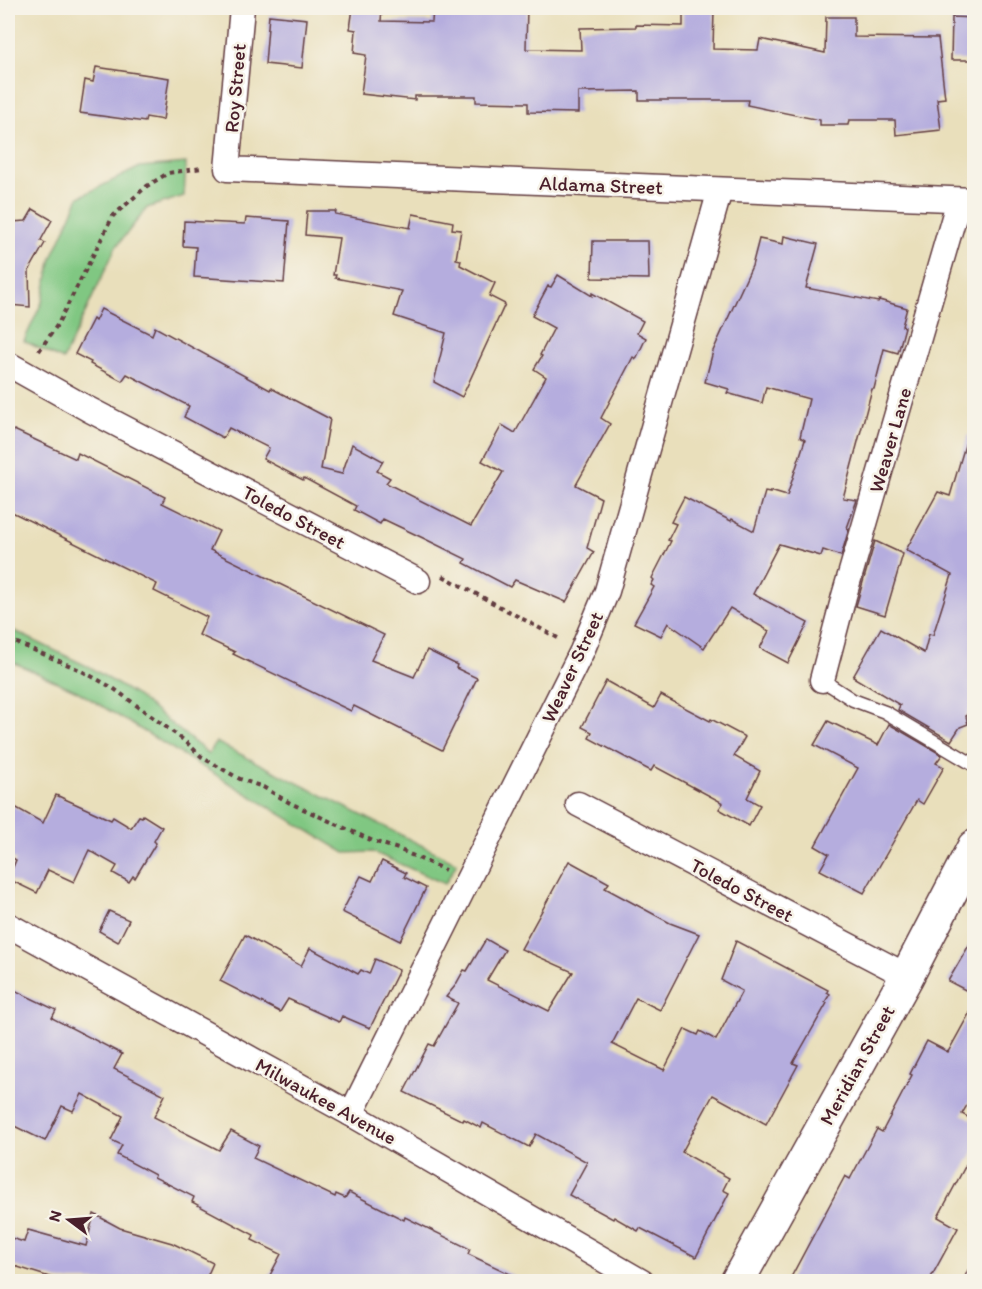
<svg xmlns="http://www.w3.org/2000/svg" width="982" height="1289" viewBox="0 0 982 1289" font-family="Itim,sans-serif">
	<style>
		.green { fill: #80c782; stroke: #657356; stroke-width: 1.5 }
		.building { fill: #b5adde }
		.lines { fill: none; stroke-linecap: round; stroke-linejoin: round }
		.lane-casing { stroke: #623c41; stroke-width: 15 }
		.street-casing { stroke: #623c41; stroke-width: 27 }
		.secondary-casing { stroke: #623c41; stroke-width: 36 }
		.path { stroke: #623c41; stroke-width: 4; stroke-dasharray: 4.5 4.5; stroke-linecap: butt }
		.lane { stroke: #fff; stroke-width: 12 }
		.street { stroke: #fff; stroke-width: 24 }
		.secondary { stroke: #fff; stroke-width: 33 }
		.labels { text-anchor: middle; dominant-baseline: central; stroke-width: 5; stroke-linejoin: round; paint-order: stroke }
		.street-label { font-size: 20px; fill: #4a1f2b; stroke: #f7f3e8 }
	</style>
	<rect width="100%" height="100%" fill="#f7f3e8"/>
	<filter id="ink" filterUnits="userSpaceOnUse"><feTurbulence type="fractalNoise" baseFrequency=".0167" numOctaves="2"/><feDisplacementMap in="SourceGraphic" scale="12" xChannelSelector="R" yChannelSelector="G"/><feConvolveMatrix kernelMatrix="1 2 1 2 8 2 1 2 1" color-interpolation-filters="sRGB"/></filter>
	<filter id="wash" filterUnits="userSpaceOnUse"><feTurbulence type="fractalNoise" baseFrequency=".008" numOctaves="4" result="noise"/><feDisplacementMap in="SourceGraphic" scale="24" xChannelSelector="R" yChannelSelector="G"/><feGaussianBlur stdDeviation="1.35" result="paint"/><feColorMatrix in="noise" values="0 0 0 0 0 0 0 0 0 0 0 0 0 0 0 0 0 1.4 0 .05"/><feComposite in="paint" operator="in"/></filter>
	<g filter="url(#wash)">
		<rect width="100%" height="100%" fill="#e9dfbb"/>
		<g class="green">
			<path d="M186 163 184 196 147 208 116 247 63 360 24 341 42 302 52 258 79 197 140 167Z"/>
			<path d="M8 628 91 668 137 696 209 754 216 742 457 863 445 884 373 852 345 853 77 691 8 660Z"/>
		</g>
		<g id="blocks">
			<g class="building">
				<path d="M353 8H382L381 21 432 22 433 8H527L526 49 581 50 580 28 636 27V25L683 26V9L714 10 713 49 758 50 760 39 825 53 826 17H854V37L938 38 945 98 937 99 941 130 896 135 895 120H849L848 125H820V120L747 105 748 100H639V91L578 92V113L528 112V103L476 102V96H415V100L361 94 366 55 354 53 356 30 350 29Z"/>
				<path d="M269 15 307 19 302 68 265 64Z"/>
				<path d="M952 17 975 18V60H951Z"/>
				<path d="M96 67 169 78 163 120 146 117 145 122 80 113 85 80 93 82Z"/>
				<path d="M33 209 52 220 41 240 45 243 29 271 30 307 10 305 8 310V220L11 222 26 221Z"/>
				<path d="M307 211H336L335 214 410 228 413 214 453 222 452 229 461 230 456 259 461 260 460 265 495 283 489 296 505 304 462 397 434 382 446 333 394 316 402 291 335 278 336 275H333L339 238 305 235Z"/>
				<path d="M246 218 289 221 284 283 194 277 196 247 183 246 184 221 245 224Z"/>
				<path d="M784 236 818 244 806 288 878 302 879 300 907 308 902 326 905 327 898 353 884 349 874 389H872L843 498 857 500 847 528 849 529 841 556 823 550 821 556 779 544 753 594 808 623 788 663 760 648 769 631 730 608 704 648 668 623 661 636 634 623 654 587 651 585 654 580 652 578 671 541 668 540 676 524 671 522 684 497 731 521 732 519 754 531 765 492 770 493V491L787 496 805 440 800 437 809 399 766 387 762 403 727 393 729 389 705 382 713 351 752 266 759 239 783 244Z"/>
				<path d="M593 241H648L649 279 592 278Z"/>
				<path d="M558 275 592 296V293L643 321 637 333 646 338 636 359 633 357 601 418 610 424 576 485 601 498 587 548 594 552 566 602 515 580 510 587 464 563 466 559 423 538 383 519 380 524 354 510 356 506 304 478 303 480 263 459 269 448 229 428 223 438 184 417 189 406 127 374 122 381 90 364 91 362 75 354 93 319 95 321 101 309 152 335 155 327 270 390 271 388 330 419 321 469 342 474 352 444 383 461 377 471 390 478 386 483 471 526 503 472 482 461 502 425 515 433 546 377 534 369 542 356 540 355 554 328 532 316 548 286 551 287Z"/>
				<path d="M14 430 76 459 78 453 165 497 162 503 219 531 210 550 384 635 371 660 414 677 427 650 457 665 456 668 477 678 442 750 354 706 351 711 233 654 235 652 199 635 207 617 154 591 157 584 8 510V443Z"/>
				<path d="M968 435 975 436V701L966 716 968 724 960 727 951 741 898 710 900 705 853 677 881 628 924 653 929 634 933 635 952 575 906 550 938 492 950 496Z"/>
				<path d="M875 541 903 554 885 615 856 606Z"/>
				<path d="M606 681 654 708 661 695 710 721 711 719 745 737 734 756 760 771 747 798 760 805 749 826 719 809 723 803 654 766 651 771 589 738 592 732 582 727Z"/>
				<path d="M828 721 878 745 889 724 942 755 936 763 944 767 923 804 917 800 864 893 820 870 829 854 815 846 858 768 814 745Z"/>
				<path d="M56 795 111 820 113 817 131 828 139 816 142 817 143 815 162 827 154 841 156 843 135 878 133 876 129 882 113 873 117 866 89 850 74 882 48 870 37 893 8 879 16 860 8 855V803L43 823Z"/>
				<path d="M382 861 406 873 404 877 426 888 400 941 342 912 361 876 372 881Z"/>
				<path d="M569 861 609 883 605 888 670 923 699 934 660 1010 636 998 612 1044 664 1070 685 1029 698 1035 700 1031 716 1040 742 991 721 980 736 941 828 990 827 992 830 994 825 1002 827 1003 793 1063 798 1065 766 1124 713 1095 682 1152 729 1178 723 1190 729 1193 696 1257 640 1228 638 1231 614 1217 613 1219 569 1195 587 1162 536 1134 529 1147 483 1123 481 1128 464 1119 463 1121 404 1092 429 1044 434 1046 458 1003 446 997 455 986 464 970 467 971 486 939 505 950 487 980 549 1011 573 972 521 949Z"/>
				<path d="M109 911 129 920 118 942 99 931Z"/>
				<path d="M245 935 301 966 310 948 358 974 361 970 369 974 375 959 399 970 370 1028 342 1016 339 1022 288 999 280 1012 220 981Z"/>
				<path d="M975 935V995L948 981Z"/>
				<path d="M8 987 56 1010 52 1018 122 1054 114 1069 165 1095 154 1117 219 1150 231 1131 259 1146 253 1158 335 1197 336 1194 345 1198 349 1192 404 1220 405 1217 470 1249 468 1254 525 1281H267L281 1254 252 1240 254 1235 192 1202 194 1197 154 1177 155 1175 117 1155 122 1145 111 1140 123 1116 82 1094 73 1111 62 1106 45 1141 8 1123Z"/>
				<path d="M975 1003V1091L962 1114 975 1121V1148L938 1217 958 1228 929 1281H789L845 1176 850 1179 877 1129 882 1132 912 1075 910 1074 927 1041 948 1052Z"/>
				<path d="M94 1214 120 1228 172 1243 213 1263 205 1281H62L8 1264V1237L24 1242 28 1230 86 1246Z"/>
			</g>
		</g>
	</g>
	<g filter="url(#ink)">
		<use href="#blocks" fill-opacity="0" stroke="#623c41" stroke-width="1.5"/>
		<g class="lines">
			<defs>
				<g id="lane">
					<path d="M822 680 853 700 885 712 974 765"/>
					<path d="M970 1282 974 1273"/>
				</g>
				<g id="street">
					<path d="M242 8 227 169 974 200"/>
					<path d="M8 364 88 409 418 581"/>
					<path d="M822 680 844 596 959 200"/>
					<path d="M578 804 907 976"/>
					<path d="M8 925 351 1114 642 1282"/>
					<path d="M351 1114 582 651 607 591 720 190"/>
				</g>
				<path id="secondary" d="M737 1282 907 976 974 847"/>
			</defs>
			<use href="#lane" class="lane-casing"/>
			<use href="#street" class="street-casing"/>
			<use href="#secondary" class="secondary-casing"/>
			<g class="path">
				<path d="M39 351 58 324 113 216 147 186 168 173 202 168"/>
				<path d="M443 576 558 638"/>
				<path d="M8 639 80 670 113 688 185 741 203 758 240 779 263 787 290 803 373 841 398 849 445 870"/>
			</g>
			<use href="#lane" class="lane"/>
			<use href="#street" class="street"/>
			<use href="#secondary" class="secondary"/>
		</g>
	</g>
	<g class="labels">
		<g class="street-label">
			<text transform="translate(235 88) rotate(-85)">Roy Street</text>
			<text transform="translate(601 185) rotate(2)">Aldama Street</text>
			<text transform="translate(890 440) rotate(-74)">Weaver Lane</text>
			<text transform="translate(294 517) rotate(28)">Toledo Street</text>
			<text transform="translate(572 667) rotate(-65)">Weaver Street</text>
			<text transform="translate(742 890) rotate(28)">Toledo Street</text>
			<text transform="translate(857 1065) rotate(-61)">Meridian Street</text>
			<text transform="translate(326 1101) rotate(29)">Milwaukee Avenue</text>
		</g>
	</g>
	<rect width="982" height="1289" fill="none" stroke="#f7f3e8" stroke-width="30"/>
	<g transform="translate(69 1220) rotate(286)" stroke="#f7f3e8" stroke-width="4.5" paint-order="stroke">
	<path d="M0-4.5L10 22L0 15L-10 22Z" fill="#4a1f2b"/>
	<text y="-9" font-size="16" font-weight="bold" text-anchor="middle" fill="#4a1f2b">N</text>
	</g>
</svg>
